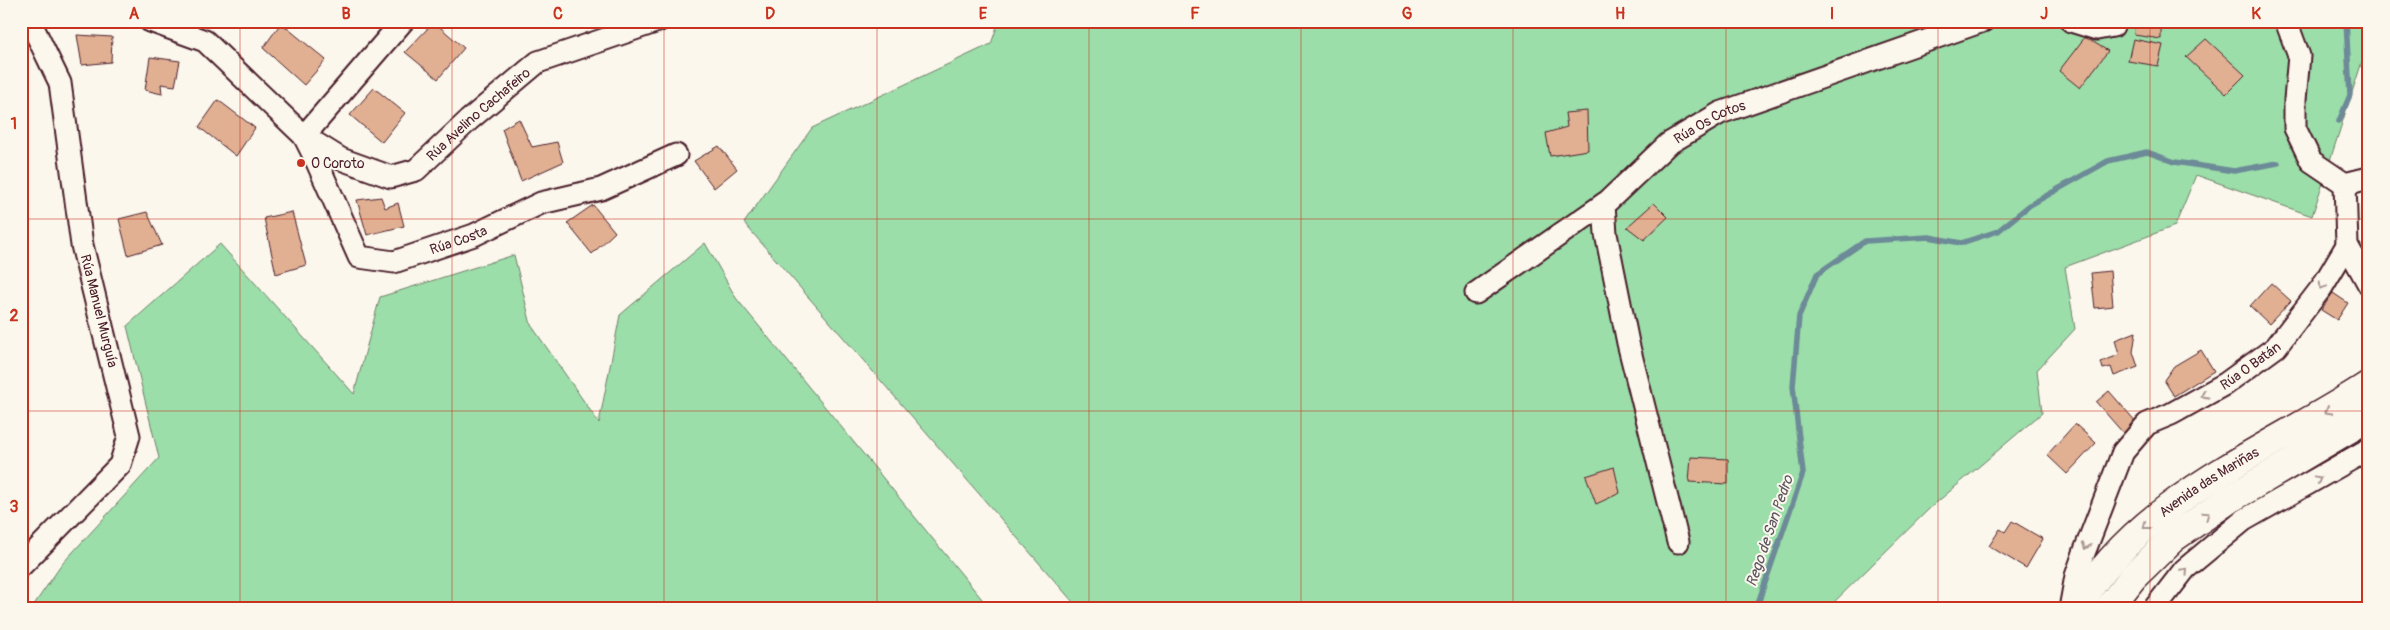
<svg xmlns="http://www.w3.org/2000/svg" width="2390" height="630" viewBox="0 0 2390 630" font-family="Pangolin,sans-serif">
	<style>
		.green { fill: #9bdea9; stroke: #727e6a }
		.lines { fill: none; stroke-linecap: round; stroke-linejoin: round }
		.stream { stroke: #6c8a97; stroke-width: 5.5 }
		.building { fill: #e1b093; stroke: #4a1f2b }
		.street-casing { stroke: #4a1f2b; stroke-width: 25 }
		.highway-casing { stroke: #4a1f2b; stroke-width: 31 }
		.street { stroke: #fbf7ec; stroke-width: 21 }
		.highway { stroke: #fbf7ec; stroke-width: 28 }
		.oneway { stroke: #ab9695 }
		.grid { fill: none; stroke: #c8321e; stroke-width: 1; stroke-opacity: 0.55 }
		.poi-dot { fill: #c8321e; stroke: #fbf7ec; stroke-width: 2 }
		.labels { text-anchor: middle; dominant-baseline: central; stroke-width: 4; stroke-linejoin: round; paint-order: stroke }
		.street-label { font-size: 14px; fill: #4a1f2b; stroke: #fbf7ec }
		.poi-label { font-size: 14px; fill: #4a1f2b; stroke: #fbf7ec; text-anchor: start }
		.water-label { font-size: 15px; font-style: italic; fill: #5b5461; stroke: #fbf7ec }
		.neatline { fill: none; stroke: #c8321e; stroke-width: 2 }
		.grid-label { font-size: 16px; text-anchor: middle; font-weight: bold; fill: #c8321e }
	</style>
	<rect width="100%" height="100%" fill="#fbf7ec"/>
	<filter id="ink" filterUnits="userSpaceOnUse"><feTurbulence type="fractalNoise" baseFrequency=".02" numOctaves="2"/><feDisplacementMap in="SourceGraphic" scale="10" xChannelSelector="R" yChannelSelector="G"/><feConvolveMatrix kernelMatrix="1 2 1 2 8 2 1 2 1" color-interpolation-filters="sRGB"/></filter>
	<g filter="url(#ink)">
		<g class="green">
			<path d="M999 21H2369V40L2312 216 2196 175 2175 226 2065 267 2075 329 2037 370 2042 413 1929 509 1827 609H1079L744 223 812 128 991 44Z"/>
			<path d="M705 243 736 298 990 609H31L62 564 159 458 127 326 220 244 354 394 380 297 514 255 531 325 599 423 620 315Z"/>
		</g>
		<g class="lines">
			<g class="stream">
				<path d="M2339 121 2350 95 2346 21"/>
				<path d="M1756 609 1803 473 1793 386 1799 316 1817 274 1865 241 1929 237 1961 243 1998 231 2030 205 2108 161 2147 152 2175 162 2234 171 2278 163"/>
			</g>
		</g>
		<g class="building">
			<path d="M2135 21H2161V39L2134 35Z"/>
			<path d="M434 22 464 48 438 79 405 52Z"/>
			<path d="M281 23 326 60 304 85 263 48Z"/>
			<path d="M77 35 112 37 111 62 82 65Z"/>
			<path d="M2085 37 2108 51 2080 88 2059 71Z"/>
			<path d="M2133 39 2163 45 2158 66 2128 61Z"/>
			<path d="M2206 39 2245 75 2226 94 2186 57Z"/>
			<path d="M150 57 180 61 175 86 161 84 162 94 145 90Z"/>
			<path d="M374 88 405 113 382 142 350 115Z"/>
			<path d="M218 100 255 128 236 156 199 127Z"/>
			<path d="M1587 111 1588 150 1550 156 1546 133 1567 127 1565 113Z"/>
			<path d="M519 119 532 147 557 142 563 162 521 181 502 129Z"/>
			<path d="M719 146 737 169 714 188 694 161Z"/>
			<path d="M381 197 385 208 398 203 404 226 367 235 357 200Z"/>
			<path d="M1654 203 1668 217 1644 240 1627 227Z"/>
			<path d="M593 205 615 232 592 254 567 223Z"/>
			<path d="M147 212 162 245 128 255 119 219Z"/>
			<path d="M292 212 306 265 276 274 264 218Z"/>
			<path d="M2110 271 2113 306 2095 308 2091 273Z"/>
			<path d="M2271 283 2291 301 2269 324 2250 306Z"/>
			<path d="M2333 293 2348 303 2337 320 2321 310Z"/>
			<path d="M2136 332 2133 352 2138 367 2114 376 2111 367 2103 369 2101 362 2119 355 2115 340Z"/>
			<path d="M2201 350 2214 371 2174 396 2164 380 2174 366Z"/>
			<path d="M2109 391 2137 423 2124 434 2096 402Z"/>
			<path d="M2075 424 2096 443 2067 474 2047 455Z"/>
			<path d="M1691 457 1728 459V484L1689 482Z"/>
			<path d="M1614 467 1620 493 1596 504 1586 476Z"/>
			<path d="M2012 521 2043 539 2026 568 1989 546 2000 529 2005 532Z"/>
		</g>
		<g class="lines">
			<defs>
				<g id="street">
					<path id="s1" d="M150 21 205 41 304 136 341 159 391 177 416 170 469 120 538 62 658 21"/>
					<path id="s2" d="M403 21 304 136 316 160 359 257 394 262 474 235 541 203 601 189 676 155"/>
					<path d="M2071 21 2097 29 2113 26 2115 21"/>
					<path d="M2286 21 2299 56 2295 100V128L2311 161 2345 184 2369 178"/>
					<path d="M2345 184 2347 245 2369 285"/>
					<path d="M1604 204 1606 234 1628 343 1678 542"/>
					<path id="s3" d="M1476 293 1608 201 1668 144 1720 113 1983 21"/>
					<path d="M21 566 120 465 129 436 82 245 60 83 30 21"/>
					<path id="s4" d="M2070 609 2076 576 2084 553 2123 452 2147 424 2171 414 2225 384 2276 347 2322 287 2347 245"/>
					<path d="M2154 609 2185 569 2244 520 2369 449"/>
				</g>
				<g id="highway">
					<path id="s5" d="M2076 609C2138 499 2268 451 2369 385"/>
					<path d="M2108 609 2133 577 2173 538 2228 500 2369 417"/>
				</g>
			</defs>
			<use href="#street" class="street-casing"/>
			<use href="#highway" class="highway-casing"/>
			<use href="#street" class="street"/>
			<use href="#highway" class="highway"/>
		</g>
		<defs><path id="oneway-chevron" d="M-2-3.5L2.5 0L-2 3.5" fill="none" stroke-width="1.6" stroke-linecap="round" stroke-linejoin="round" transform="scale(1.25)"/></defs>
		<g class="oneway">
			<use href="#oneway-chevron" transform="translate(2322 286) rotate(124)"/>
			<use href="#oneway-chevron" transform="translate(2204 395) rotate(150)"/>
			<use href="#oneway-chevron" transform="translate(2328 411) rotate(150)"/>
			<use href="#oneway-chevron" transform="translate(2318 479) rotate(-29)"/>
			<use href="#oneway-chevron" transform="translate(2206 515) rotate(-35)"/>
			<use href="#oneway-chevron" transform="translate(2146 526) rotate(142)"/>
			<use href="#oneway-chevron" transform="translate(2086 546) rotate(110)"/>
			<use href="#oneway-chevron" transform="translate(2185 571) rotate(-47)"/>
		</g>
	</g>
	<path class="grid" d="M240 21V609M452 21V609M664 21V609M877 21V609M1089 21V609M1301 21V609M1513 21V609M1726 21V609M1938 21V609M2150 21V609M21 219H2369M21 411H2369"/>
	<circle class="poi-dot" cx="301" cy="163" r="5"/>
	<g class="labels">
		<g class="street-label">
			<text stroke="none"><textPath href="#s1" startOffset="402">Rúa Avelino Cachafeiro</textPath></text>
			<text stroke="none"><textPath href="#s3" startOffset="291">Rúa Os Cotos</textPath></text>
			<text stroke="none"><textPath href="#s2" startOffset="388">Rúa Costa</textPath></text>
			<text transform="translate(99 311) rotate(76)">Rúa Manuel Murguía</text>
			<text stroke="none"><textPath href="#s4" startOffset="322">Rúa O Batán</textPath></text>
			<text stroke="none"><textPath href="#s5" startOffset="186">Avenida das Mariñas</textPath></text>
		</g>
		<g class="poi-label">
			<text x="311" y="163">O Coroto</text>
		</g>
		<g class="water-label">
			<text transform="translate(1770 531) rotate(-71)">Rego de San Pedro</text>
		</g>
	</g>
	<rect width="2390" height="630" fill="none" stroke="#fbf7ec" stroke-width="55"/>
	<rect x="28" y="28" width="2334" height="574" class="neatline"/>
	<g class="grid-label">
		<text x="134" y="19">A</text>
		<text x="346" y="19">B</text>
		<text x="558" y="19">C</text>
		<text x="770" y="19">D</text>
		<text x="983" y="19">E</text>
		<text x="1195" y="19">F</text>
		<text x="1407" y="19">G</text>
		<text x="1620" y="19">H</text>
		<text x="1832" y="19">I</text>
		<text x="2044" y="19">J</text>
		<text x="2256" y="19">K</text>
		<text x="14" y="129">1</text>
		<text x="14" y="321">2</text>
		<text x="14" y="512">3</text>
	</g>
</svg>
